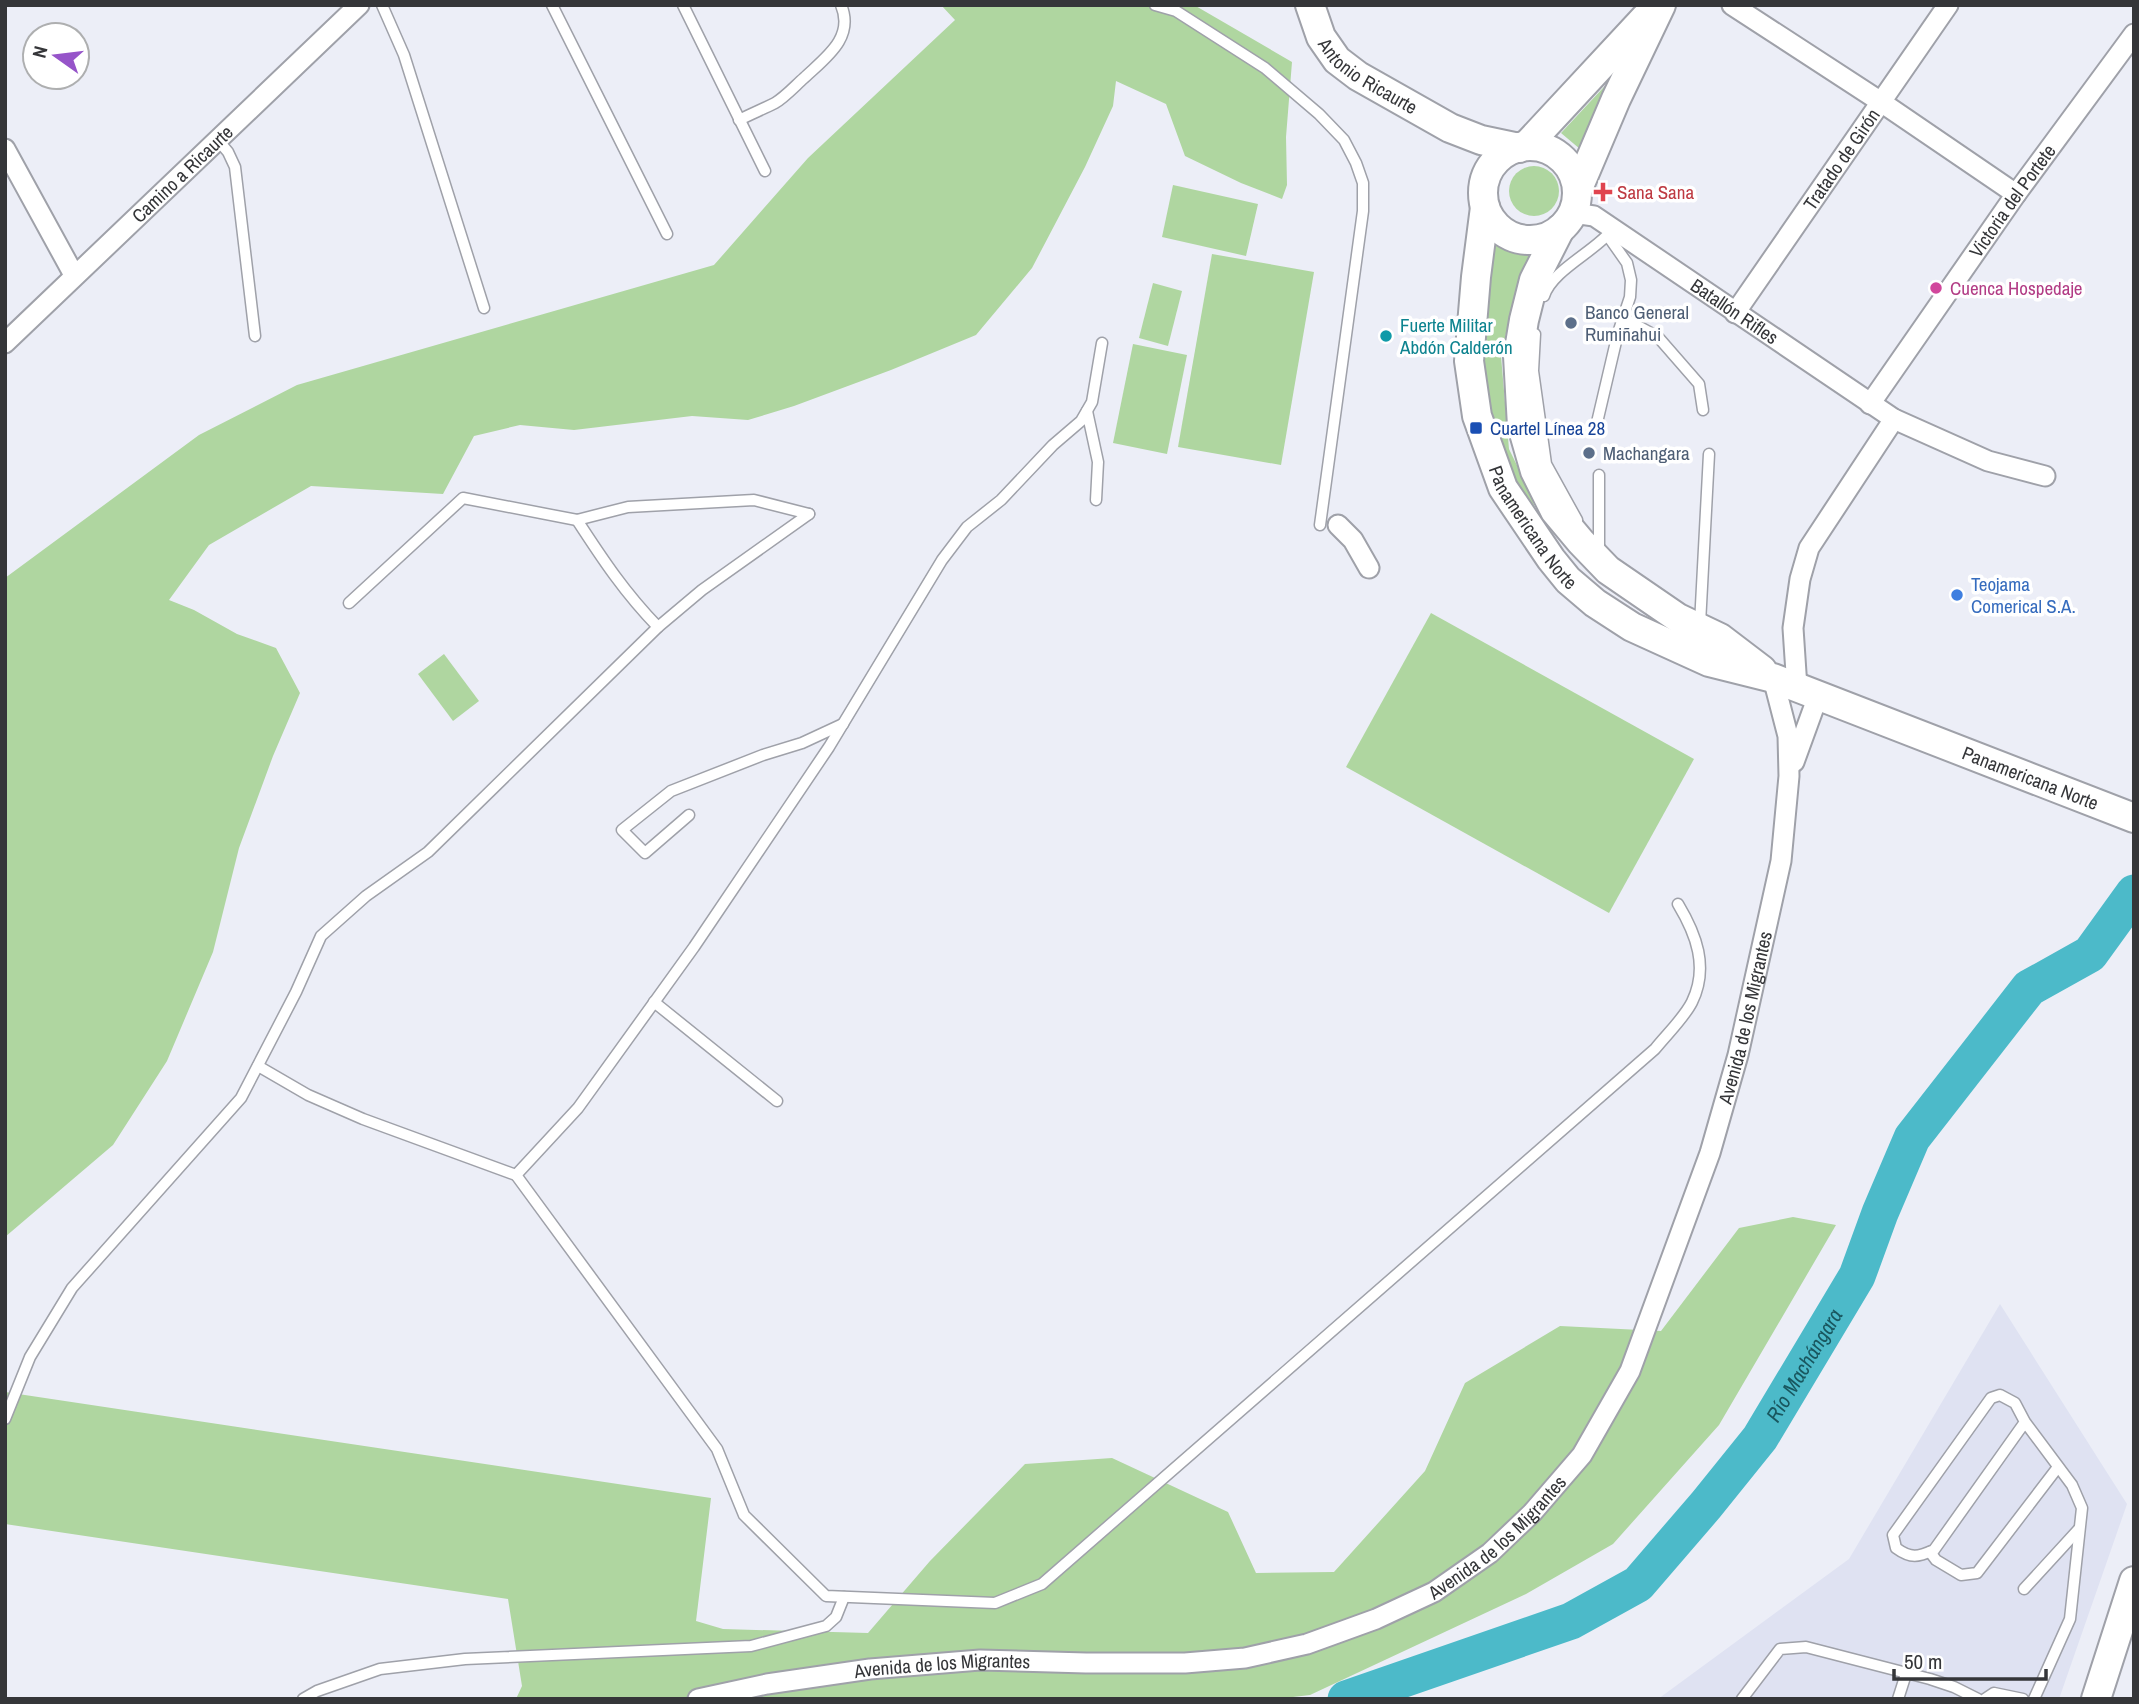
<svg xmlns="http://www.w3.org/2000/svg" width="2139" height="1704" viewBox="0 0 2139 1704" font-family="'Archivo Narrow',sans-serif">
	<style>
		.built { fill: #dfe2f2 }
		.green { fill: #afd6a0 }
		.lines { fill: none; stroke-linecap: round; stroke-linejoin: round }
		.river { stroke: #4cbac9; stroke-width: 37 }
		.service-casing { stroke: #9fa1a9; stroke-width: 13 }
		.minor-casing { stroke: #9fa1a9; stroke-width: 23 }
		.secondary-casing { stroke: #9fa1a9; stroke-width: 32 }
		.service { stroke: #fff; stroke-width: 10 }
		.minor { stroke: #fff; stroke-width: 19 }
		.secondary { stroke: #fff; stroke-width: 28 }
		.health-dot { fill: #e0444e; stroke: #fff; stroke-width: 2.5 }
		.hotel-dot { fill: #d1479c; stroke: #fff; stroke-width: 2.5 }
		.service-dot { fill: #5c6f8a; stroke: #fff; stroke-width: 2.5 }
		.culture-dot { fill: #0f9aa8; stroke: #fff; stroke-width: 2.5 }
		.transit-dot { fill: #1a4fb4; stroke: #fff; stroke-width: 2.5 }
		.shop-dot { fill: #3f7fe0; stroke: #fff; stroke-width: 2.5 }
		.labels { text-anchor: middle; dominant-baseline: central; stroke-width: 7; stroke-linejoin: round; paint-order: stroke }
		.street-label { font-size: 19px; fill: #353639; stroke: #fff }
		.health-label { font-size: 19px; fill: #be3a42; stroke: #fff; text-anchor: start }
		.hotel-label { font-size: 19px; fill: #b23c85; stroke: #fff; text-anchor: start }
		.service-label { font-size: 19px; fill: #4e5e75; stroke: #fff; text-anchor: start }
		.culture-label { font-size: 19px; fill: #0d838f; stroke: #fff; text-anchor: start }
		.transit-label { font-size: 19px; fill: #164399; stroke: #fff; text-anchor: start }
		.shop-label { font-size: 19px; fill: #366cbe; stroke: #fff; text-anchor: start }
		.water-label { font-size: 21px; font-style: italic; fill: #19575f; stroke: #fff }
	</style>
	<rect width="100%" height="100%" fill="#eceef7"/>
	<path class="built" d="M2000 1304 2127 1504 2059 1699H1658L1849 1559Z"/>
	<g class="green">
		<path d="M941 5H1194L1292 62 1286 137 1287 185 1282 199 1241 183 1185 156 1166 104 1116 81 1113 106 1085 167 1032 268 976 335 891 370 794 406 748 420 692 416 574 430 520 425 474 436 443 494 311 486 209 545 169 600 194 610 237 634 276 648 300 693 273 756 239 848 213 952 167 1061 113 1145 5 1237V578L199 435 297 385 714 265 808 158 955 20Z"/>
		<path d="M1616 74 1580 149 1561 133Z"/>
		<circle cx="1534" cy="191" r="25"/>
		<path d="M1173 185 1258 204 1246 256 1162 237Z"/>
		<path d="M1496 237 1533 250 1510 315 1501 356 1509 449 1530 492 1535 508 1524 505C1514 481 1500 456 1493 430 1475 367 1484 301 1496 237Z"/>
		<path d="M1212 254 1314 272 1281 465 1178 447Z"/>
		<path d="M1153 283 1182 291 1168 346 1139 338Z"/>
		<path d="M1133 344 1187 355 1167 454 1113 443Z"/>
		<path d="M1431 613 1694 759 1609 913 1346 767Z"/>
		<path d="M444 654 479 701 453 721 418 674Z"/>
		<path d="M1793 1217 1836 1225 1719 1425 1613 1544 1526 1594 1310 1695 1276 1699H516L522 1686 508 1599 5 1524V1392L711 1498 696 1621 723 1629 868 1633 930 1561 1025 1464 1112 1458 1228 1512 1256 1573 1334 1572 1425 1471 1465 1383 1560 1326 1661 1331 1739 1228Z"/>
	</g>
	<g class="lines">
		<path class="river" id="s1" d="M1346 1699 1571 1621 1638 1584 1706 1505 1760 1438 1857 1276 1880 1213 1912 1138 2029 988 2090 954 2134 893"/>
		<defs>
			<g id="service">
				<path d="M382 5 404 55 484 308"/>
				<path d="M552 5 667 234"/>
				<path d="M683 5 765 171"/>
				<path d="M1155 5 1176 11 1265 68 1319 114 1344 140 1356 163 1363 183V211L1320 525"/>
				<path d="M739 120C751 114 763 109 775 103 785 97 795 86 804 78 825 58 855 38 841 5"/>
				<path d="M217 139 228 152 235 167 255 336"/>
				<path d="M1544 296C1552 270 1596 251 1613 229"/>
				<path d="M1623 318 1658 337 1699 384 1703 410"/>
				<path d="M1535 334 1533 371 1546 464 1577 520"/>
				<path d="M1102 343 1092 402 1081 421 1053 445 1001 500 967 527 942 560 829 747 694 947 578 1108 516 1175 717 1449 744 1515 826 1596 995 1603 1042 1584 1655 1049C1667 1034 1684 1018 1692 1002 1709 967 1696 934 1678 904"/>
				<path d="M1087 411 1098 462 1096 500"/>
				<path d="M1595 431 1618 333 1630 297 1631 280 1627 263 1608 236"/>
				<path d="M1599 475V553"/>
				<path d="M577 520C603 560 625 593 658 627"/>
				<path d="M349 603 463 498 577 520 628 507 754 500 809 514"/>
				<path d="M1700 624 1709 454"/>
				<path d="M689 815 645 853 622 830 671 791 763 755 802 743 843 724"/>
				<path d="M654 1002 777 1101"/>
				<path d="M258 1066 308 1095 363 1119 516 1175"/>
				<path d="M5 1419 30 1357 72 1288 241 1098 296 992 321 936 366 896 428 852 658 627 702 590 809 514"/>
				<path d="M2025 1422 1934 1550C1918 1557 1911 1559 1896 1548L1893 1535 1991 1398 2000 1395 2015 1403 2025 1422 2072 1485 2082 1508 2070 1619 2034 1699"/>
				<path d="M1930 1552 1936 1560 1961 1575 1977 1573 2058 1467"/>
				<path d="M2024 1589 2079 1529"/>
				<path d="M303 1699 317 1691 380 1669 465 1659 751 1646 826 1626 836 1617 844 1597"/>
				<path d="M1742 1699 1780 1649 1806 1647 1930 1679 1954 1687 1978 1699"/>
				<path d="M1898 1699 1906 1674"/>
				<path d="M1985 1699 1994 1693 2023 1699"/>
			</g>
			<g id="minor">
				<path d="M1732 5 1881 102 2016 194"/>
				<path d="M5 149 74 275"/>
				<path id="s2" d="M1573 213 1594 216 1894 419 1988 461 2045 476"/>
				<path id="s3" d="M1735 313 1948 5"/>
				<path id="s4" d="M5 343 359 5"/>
				<path id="s5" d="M1870 404 2016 194 2134 34"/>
				<path d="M1338 525 1353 540 1369 568"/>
				<path d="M1797 688 1793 628 1800 579 1809 548 1894 419"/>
				<path d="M1794 762 1818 696"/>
				<path id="s6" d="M698 1699 767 1684 870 1669 980 1660 1086 1663H1185L1245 1658 1307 1644 1376 1619 1434 1592 1490 1553 1532 1513 1582 1455 1630 1371 1710 1153 1738 1055 1781 861 1789 776 1788 736 1773 678"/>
			</g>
			<g id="secondary">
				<path id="s7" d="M1310 5 1321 37 1337 60 1358 76 1450 128 1481 140 1519 148"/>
				<path d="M1526 146 1645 18"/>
				<circle cx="1530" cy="193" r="47"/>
				<path d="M1577 191 1616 99 1661 5"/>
				<path id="s8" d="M1485 207 1476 277 1469 361 1477 416 1503 488 1551 559 1568 580 1595 603 1632 627 1709 662 1773 678 2134 818"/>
				<path d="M1560 229 1534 280 1524 320 1518 356 1522 426 1535 471 1555 511 1581 542 1608 570 1678 618 1720 638 1762 670"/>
				<path d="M2096 1699 2134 1581"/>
			</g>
		</defs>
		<use href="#service" class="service-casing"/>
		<use href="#minor" class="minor-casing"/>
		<use href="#secondary" class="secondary-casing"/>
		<use href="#service" class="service"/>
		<use href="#minor" class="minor"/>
		<use href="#secondary" class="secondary"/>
	</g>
	<path class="health-dot" d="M1599.5 181.5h7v7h7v7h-7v7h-7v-7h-7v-7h7z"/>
	<circle class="hotel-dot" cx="1936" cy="288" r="7"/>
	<g class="service-dot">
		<circle cx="1571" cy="323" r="7"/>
		<circle cx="1589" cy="453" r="7"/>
	</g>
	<circle class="culture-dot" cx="1386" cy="336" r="7"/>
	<rect class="transit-dot" x="1469" y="421" width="14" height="14" rx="3.5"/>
	<circle class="shop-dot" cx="1957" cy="595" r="7"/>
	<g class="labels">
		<g class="street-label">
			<text stroke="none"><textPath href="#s7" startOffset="96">Antonio Ricaurte</textPath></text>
			<text stroke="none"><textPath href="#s3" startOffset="187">Tratado de Girón</textPath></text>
			<text stroke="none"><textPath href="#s4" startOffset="245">Camino a Ricaurte</textPath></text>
			<text stroke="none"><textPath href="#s5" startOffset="248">Victoria del Portete</textPath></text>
			<text stroke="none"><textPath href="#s2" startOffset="191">Batallón Rifles</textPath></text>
			<text stroke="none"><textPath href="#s8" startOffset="336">Panamericana Norte</textPath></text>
			<text stroke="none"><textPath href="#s8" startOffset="906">Panamericana Norte</textPath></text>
			<text stroke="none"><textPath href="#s6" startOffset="1423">Avenida de los Migrantes</textPath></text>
			<text stroke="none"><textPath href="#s6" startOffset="835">Avenida de los Migrantes</textPath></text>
			<text stroke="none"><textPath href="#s6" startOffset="247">Avenida de los Migrantes</textPath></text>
		</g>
		<g class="health-label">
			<text x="1617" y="192">Sana Sana</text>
		</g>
		<g class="hotel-label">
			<text x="1950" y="288">Cuenca Hospedaje</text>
		</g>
		<g class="service-label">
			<text x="1585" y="312">Banco General<tspan x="1585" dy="22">Rumiñahui</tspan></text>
			<text x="1603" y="453">Machangara</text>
		</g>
		<g class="culture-label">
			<text x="1400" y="325">Fuerte Militar<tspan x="1400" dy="22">Abdón Calderón</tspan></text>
		</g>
		<g class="transit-label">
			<text x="1490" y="428">Cuartel Línea 28</text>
		</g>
		<g class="shop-label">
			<text x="1971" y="584">Teojama<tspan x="1971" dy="22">Comerical S.A.</tspan></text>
		</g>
		<g class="water-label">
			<text stroke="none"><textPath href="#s1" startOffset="590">Río Machángara</textPath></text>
		</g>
	</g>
	<rect width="2139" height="1704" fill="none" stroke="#353639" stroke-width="14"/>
	<g transform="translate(56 56) rotate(284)"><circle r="33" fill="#ffffff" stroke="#aeafb0" stroke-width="2"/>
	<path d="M0-5L12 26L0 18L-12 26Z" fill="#9654c9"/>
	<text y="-10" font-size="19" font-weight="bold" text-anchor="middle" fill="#353639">N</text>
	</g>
	<path d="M1894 1669v10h152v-10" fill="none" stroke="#353639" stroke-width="3.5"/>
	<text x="1904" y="1669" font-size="21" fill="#353639" stroke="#ffffff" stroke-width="5" paint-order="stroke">50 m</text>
</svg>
